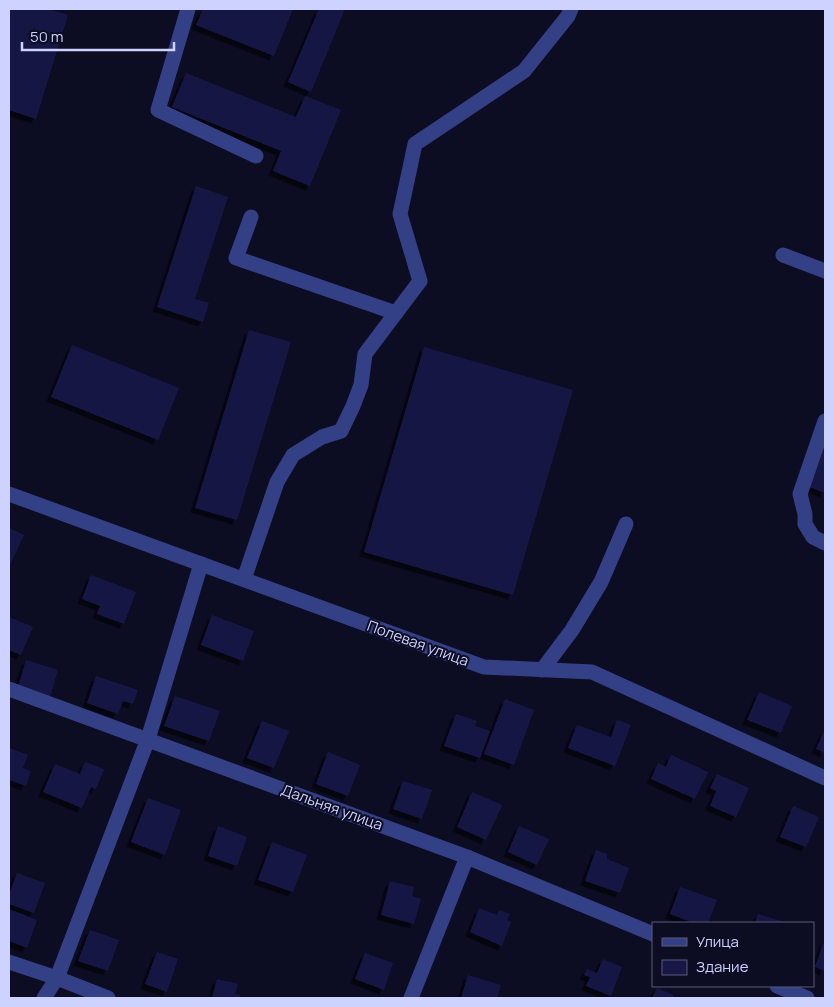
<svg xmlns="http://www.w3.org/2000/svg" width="834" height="1007" viewBox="0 0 834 1007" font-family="Manrope,sans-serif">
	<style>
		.building { fill: #181745; filter: url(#shadow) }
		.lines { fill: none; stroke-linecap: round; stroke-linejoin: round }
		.minor { stroke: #344085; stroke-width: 15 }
		.labels { text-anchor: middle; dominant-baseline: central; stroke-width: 4; stroke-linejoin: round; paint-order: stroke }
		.street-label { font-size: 15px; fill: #ced2ff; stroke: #0c0c23 }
	</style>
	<defs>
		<filter id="shadow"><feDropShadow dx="-4.5" dy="4.5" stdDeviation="0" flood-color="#0009"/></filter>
	</defs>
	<rect width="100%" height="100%" fill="#0c0c23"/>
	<g class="building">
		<path d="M9 9H49L68 15 36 119 9 110Z"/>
		<path d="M203 9H293L274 56 196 25Z"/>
		<path d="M319 9H345L311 92 288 82Z"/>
		<path d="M186 73 296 117 305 96 341 110 310 186 273 171 281 151 172 107Z"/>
		<path d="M196 186 228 197 195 299 209 303 203 322 157 307Z"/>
		<path d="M249 330 291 342 237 520 195 508Z"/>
		<path d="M72 345 179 388 158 440 51 397Z"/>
		<path d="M424 347 573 390 513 595 364 552Z"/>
		<path d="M823 446 825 447V493L807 486Z"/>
		<path d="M9 528 24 535 9 567Z"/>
		<path d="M91 575 136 592 124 624 97 614 100 606 82 599Z"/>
		<path d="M212 615 254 631 243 661 201 645Z"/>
		<path d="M9 617 33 627 21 655 9 650Z"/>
		<path d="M26 660 58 670 50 697 18 687Z"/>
		<path d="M96 676 138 690 133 704 123 701 118 714 87 703Z"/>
		<path d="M759 692 792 706 781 733 747 720Z"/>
		<path d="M175 696 220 711 209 741 164 726Z"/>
		<path d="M505 699 534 710 514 765 484 754Z"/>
		<path d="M456 714 477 721 475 726 490 731 480 758 444 746Z"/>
		<path d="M617 720 631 725 615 766 568 748 577 725 611 737Z"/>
		<path d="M262 721 289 731 274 768 247 758Z"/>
		<path d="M825 729V753L816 749Z"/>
		<path d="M9 748 28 755 23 768 31 771 26 786 9 780Z"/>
		<path d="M328 752 360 765 348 796 316 784Z"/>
		<path d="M671 755 708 772 695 799 651 779 658 763 666 767Z"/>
		<path d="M85 762 104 769 96 789 91 787 82 808 43 792 55 764 80 774Z"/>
		<path d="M717 774 749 788 736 817 710 806 716 791 710 788Z"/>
		<path d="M403 781 432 790 422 819 393 809Z"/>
		<path d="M472 792 502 805 486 840 457 827Z"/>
		<path d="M148 798 181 810 165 855 131 842Z"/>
		<path d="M793 806 819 817 806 847 780 837Z"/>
		<path d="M218 826 247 837 237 866 208 856Z"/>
		<path d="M519 826 549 839 537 865 508 852Z"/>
		<path d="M272 842 307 855 293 892 258 880Z"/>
		<path d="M596 850 607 854V859L629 868 620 893 585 881Z"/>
		<path d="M17 873 45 883 34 913 9 904V895Z"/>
		<path d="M390 881 414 887 412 896 421 899 414 924 381 915Z"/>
		<path d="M680 887 717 900 708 923H694L670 914Z"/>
		<path d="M479 908 497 915 499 910 510 914 507 920 511 922 502 946 470 932Z"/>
		<path d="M9 909 37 920 27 948 9 941Z"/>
		<path d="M758 914 788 923H755Z"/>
		<path d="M90 930 119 940 108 971 78 961Z"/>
		<path d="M825 939V971L815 967Z"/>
		<path d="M157 952 178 959 167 992 145 984Z"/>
		<path d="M365 953 393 963 384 990 355 979Z"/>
		<path d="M603 959 622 967 611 996 586 986 590 977 584 975 587 969 597 973Z"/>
		<path d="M468 975 501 985 497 998H461Z"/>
		<path d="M217 979 238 984 235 994 240 995 239 998H212Z"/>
		<path d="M657 988 673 995 674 998H652Z"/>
	</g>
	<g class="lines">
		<g class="minor">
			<path d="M188 9 158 110 256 156"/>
			<path d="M251 217 236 258 396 313"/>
			<path d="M783 255 825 271"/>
			<path d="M825 421 800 494 805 514V524L813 537 825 543"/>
			<path d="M9 494 484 667 592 672 825 778"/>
			<path d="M244 579 277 482 293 455 322 437 341 431 353 406 361 385 365 354 420 281 400 214 415 144 524 71 568 16 571 9"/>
			<path d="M542 670 572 630 601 582 626 524"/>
			<path d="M9 689 467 857 653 934"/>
			<path d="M9 962 57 978 108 998"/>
			<path d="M777 986 807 998"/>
			<path d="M44 998 57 978 148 739 201 564"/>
			<path d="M411 998 467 857"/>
		</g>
	</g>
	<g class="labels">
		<g class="street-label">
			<text transform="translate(418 643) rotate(20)">Полевая улица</text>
			<text transform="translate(332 807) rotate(20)">Дальняя улица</text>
		</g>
	</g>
	<rect width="834" height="1007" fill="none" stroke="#ced2ff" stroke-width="20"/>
	<rect x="652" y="922" width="162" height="65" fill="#0c0c23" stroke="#5a5b7b"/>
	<rect x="662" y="938" width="25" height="8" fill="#344085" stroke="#5a5b7b"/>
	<text x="696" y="947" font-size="15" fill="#ced2ff">Улица</text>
	<rect x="662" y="960" width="25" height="15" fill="#181745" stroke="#5a5b7b"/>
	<text x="696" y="972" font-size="15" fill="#ced2ff">Здание</text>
	<path d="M22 42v8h152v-8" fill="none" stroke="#ced2ff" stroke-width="2.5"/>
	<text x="30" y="42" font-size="15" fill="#ced2ff" stroke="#0c0c23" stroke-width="4" paint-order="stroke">50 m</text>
</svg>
